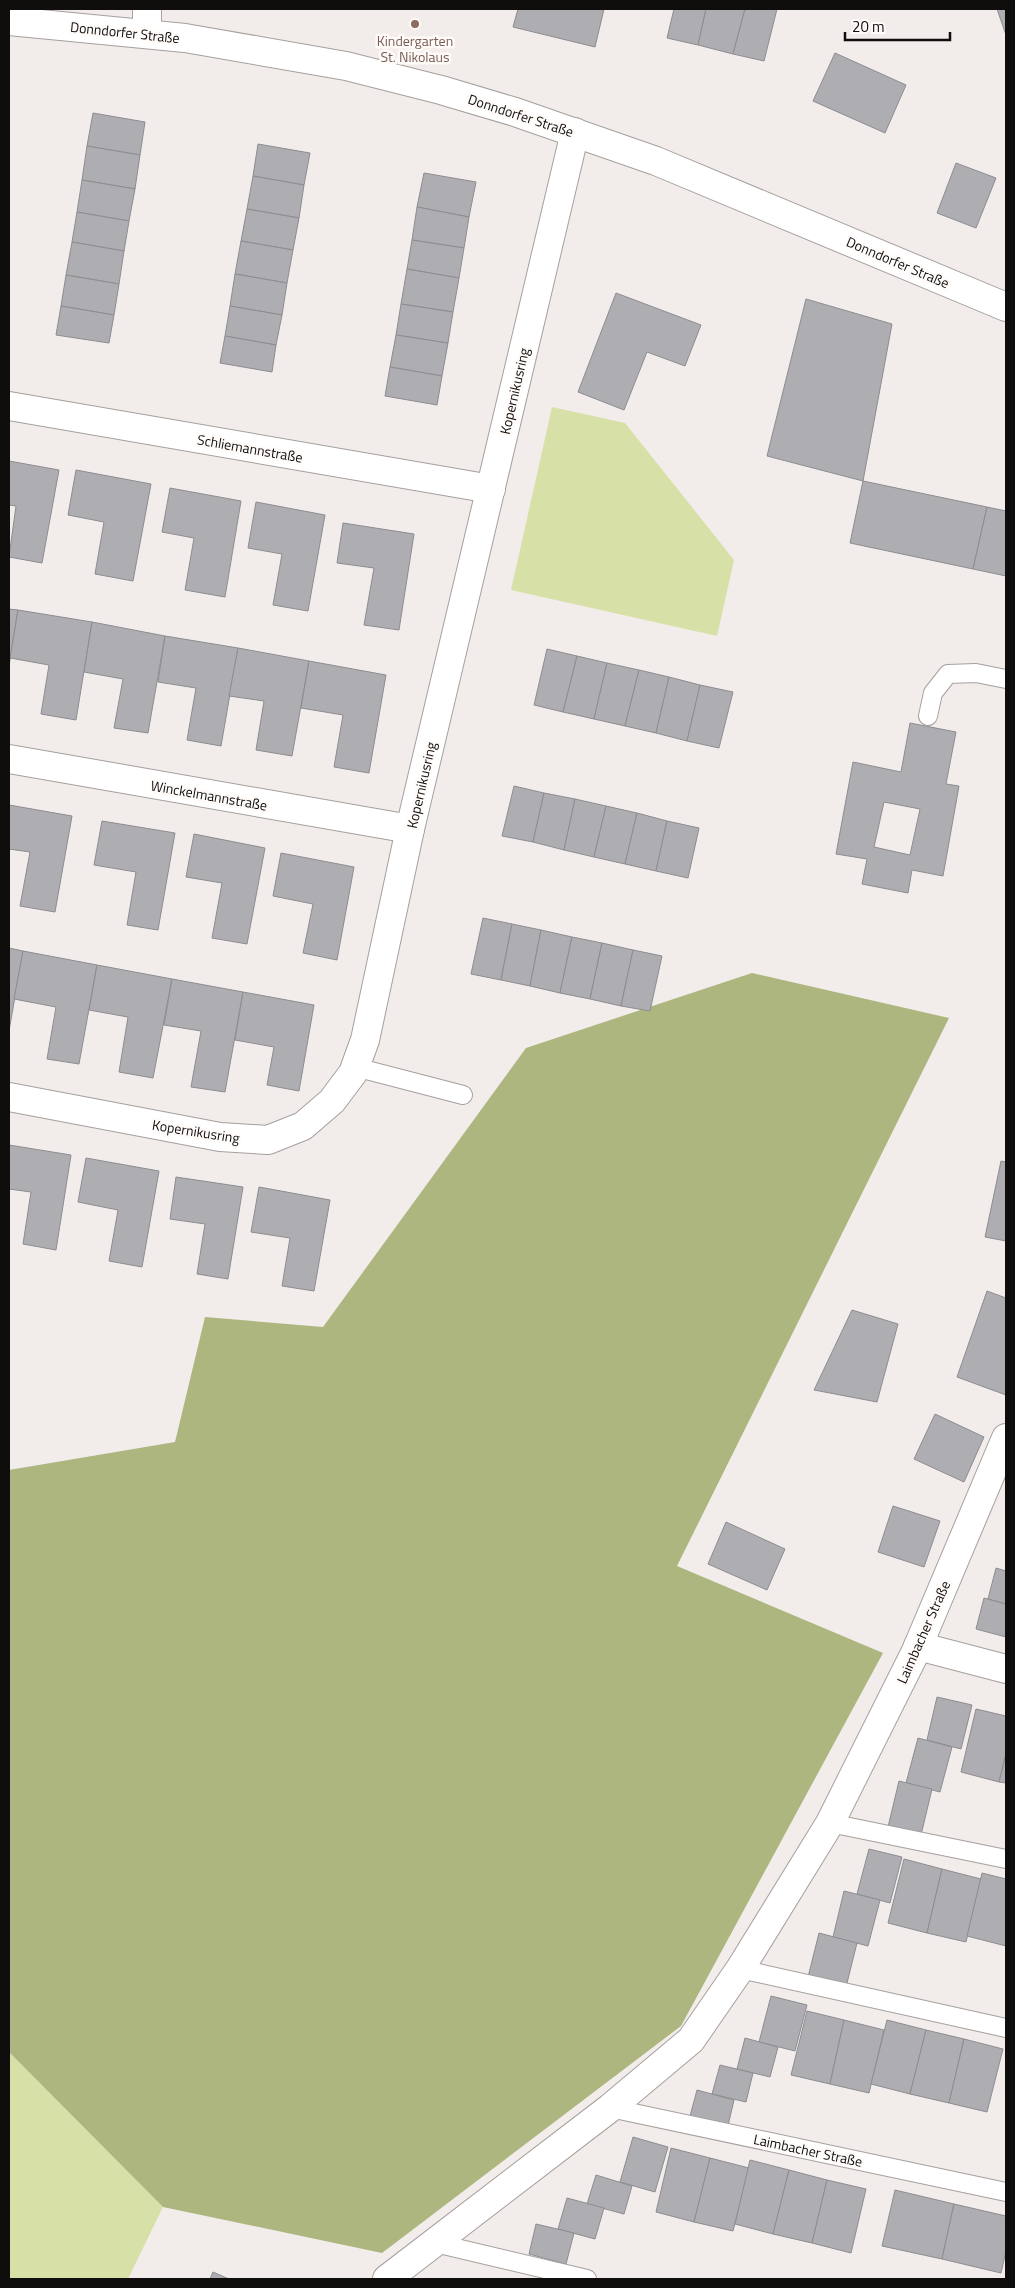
<svg xmlns="http://www.w3.org/2000/svg" width="1015" height="2288" viewBox="0 0 1015 2288" font-family="'Titillium Web',sans-serif">
	<style>
		.green { fill: #d7e1a7 }
		.forest { fill: #acb67e }
		.building { fill: #adadb2; stroke: #8c8c91; fill-rule: evenodd }
		.lines { fill: none; stroke-linecap: round; stroke-linejoin: round }
		.lane-casing { stroke: #a5a09e; stroke-width: 20 }
		.street-casing { stroke: #a5a09e; stroke-width: 30 }
		.secondary-casing { stroke: #a5a09e; stroke-width: 30 }
		.lane { stroke: #fff; stroke-width: 18 }
		.street { stroke: #fff; stroke-width: 28 }
		.secondary { stroke: #fff; stroke-width: 28 }
		.education-dot { fill: #8d6e63; stroke: #fffbf9; stroke-width: 2 }
		.labels { text-anchor: middle; dominant-baseline: central; stroke-width: 5; stroke-linejoin: round; paint-order: stroke }
		.street-label { font-size: 14px; fill: #100e0d; stroke: #fffbf9 }
		.education-label { font-size: 14px; fill: #785e54; stroke: #fffbf9 }
	</style>
	<rect width="100%" height="100%" fill="#f2edeb"/>
	<g class="green">
		<path d="M552 407 625 423 734 560 717 636 511 590Z"/>
		<path d="M9 2052 163 2207 128 2279H9Z"/>
	</g>
	<path class="forest" d="M752 973 949 1018 677 1566 883 1653 681 2026 382 2253 163 2207 9 2052V1470L175 1442 205 1317 323 1327 526 1048Z"/>
	<g class="building">
		<path d="M518 9H604L595 47 513 27Z"/>
		<path d="M674 9H706L698 45 667 38Z"/>
		<path d="M706 9H745L733 54 698 45Z"/>
		<path d="M745 9H777L764 61 733 54Z"/>
		<path d="M997 9H1006V35Z"/>
		<path d="M835 53 906 85 885 133 813 101Z"/>
		<path d="M93 113 145 122 140 155 87 146Z"/>
		<path d="M258 144 310 153 304 185 253 176Z"/>
		<path d="M87 146 140 155 135 189 82 180Z"/>
		<path d="M956 163 996 178 976 228 937 213Z"/>
		<path d="M424 173 476 182 469 217 417 207Z"/>
		<path d="M253 176 304 185 299 218 247 209Z"/>
		<path d="M82 180 135 189 129 221 77 212Z"/>
		<path d="M417 207 469 217 464 248 412 240Z"/>
		<path d="M247 209 299 218 293 250 241 241Z"/>
		<path d="M77 212 129 221 124 251 72 242Z"/>
		<path d="M412 240 464 248 459 278 407 269Z"/>
		<path d="M241 241 293 250 287 283 235 274Z"/>
		<path d="M72 242 124 251 119 284 66 275Z"/>
		<path d="M407 269 459 278 453 312 401 304Z"/>
		<path d="M235 274 287 283 282 315 230 306Z"/>
		<path d="M66 275 119 284 114 315 61 306Z"/>
		<path d="M616 293 701 325 685 366 647 352 624 410 578 392Z"/>
		<path d="M806 299 892 324 863 481 767 456Z"/>
		<path d="M401 304 453 312 448 343 396 335Z"/>
		<path d="M61 306 114 315 109 343 56 335Z"/>
		<path d="M230 306 282 315 276 345 225 336Z"/>
		<path d="M396 335 448 343 442 376 390 367Z"/>
		<path d="M225 336 276 345 272 372 220 363Z"/>
		<path d="M390 367 442 376 437 405 385 396Z"/>
		<path d="M9 461 59 470 42 563 9 557 16 506 9 505Z"/>
		<path d="M76 470 151 484 133 581 95 574 104 522 68 515Z"/>
		<path d="M863 481 987 507 973 569 850 543Z"/>
		<path d="M170 488 241 501 225 597 185 590 194 538 162 532Z"/>
		<path d="M256 502 325 515 308 611 273 605 282 554 248 548Z"/>
		<path d="M987 507 1006 511V576L973 569Z"/>
		<path d="M343 523 414 534 399 630 364 625 374 568 337 563Z"/>
		<path d="M9 609 18 610 9 666Z"/>
		<path d="M18 610 92 622 76 720 41 714 49 665 10 658Z"/>
		<path d="M92 622 165 636 148 733 114 728 123 679 84 672Z"/>
		<path d="M165 636 238 648 221 746 187 740 196 688 158 682Z"/>
		<path d="M238 648 309 661 292 756 256 750 264 701 229 696Z"/>
		<path d="M547 649 577 656 563 712 534 705Z"/>
		<path d="M577 656 607 663 594 719 563 712Z"/>
		<path d="M309 661 386 675 369 773 334 767 343 715 301 708Z"/>
		<path d="M607 663 639 670 625 726 594 719Z"/>
		<path d="M639 670 669 677 656 733 625 726Z"/>
		<path d="M669 677 700 685 687 741 656 733Z"/>
		<path d="M700 685 733 692 719 748 687 741Z"/>
		<path d="M910 723 956 732 946 784 959 786 943 876 912 870 908 893 862 884 867 859 836 854 853 762 901 772ZM884 802 920 809 910 855 874 847Z"/>
		<path d="M514 786 544 793 533 842 502 836Z"/>
		<path d="M544 793 575 799 564 850 533 842Z"/>
		<path d="M575 799 606 806 594 857 564 850Z"/>
		<path d="M9 805 72 816 55 912 20 906 30 852 9 849Z"/>
		<path d="M606 806 637 813 625 864 594 857Z"/>
		<path d="M637 813 667 821 656 871 625 864Z"/>
		<path d="M102 821 175 833 158 930 127 925 136 872 94 865Z"/>
		<path d="M667 821 699 828 688 878 656 871Z"/>
		<path d="M194 834 265 848 247 944 212 938 222 883 186 877Z"/>
		<path d="M281 853 354 867 337 960 303 953 313 904 273 896Z"/>
		<path d="M483 918 512 924 501 980 471 974Z"/>
		<path d="M512 924 541 930 530 986 501 980Z"/>
		<path d="M541 930 572 937 560 993 530 986Z"/>
		<path d="M572 937 602 943 590 999 560 993Z"/>
		<path d="M602 943 633 950 621 1006 590 999Z"/>
		<path d="M9 948 23 951 9 1031Z"/>
		<path d="M633 950 662 956 650 1011 621 1006Z"/>
		<path d="M23 951 97 965 79 1064 47 1059 56 1007 14 999Z"/>
		<path d="M97 965 172 979 153 1078 119 1072 128 1017 89 1010Z"/>
		<path d="M172 979 243 992 225 1092 191 1087 201 1031 164 1025Z"/>
		<path d="M243 992 314 1005 299 1091 267 1085 274 1047 235 1040Z"/>
		<path d="M9 1145 71 1155 56 1250 23 1244 31 1192 9 1189Z"/>
		<path d="M86 1158 159 1171 142 1267 109 1261 118 1210 78 1202Z"/>
		<path d="M1001 1161 1006 1162V1241L985 1237Z"/>
		<path d="M176 1177 243 1187 228 1279 197 1274 205 1224 170 1219Z"/>
		<path d="M259 1187 330 1200 314 1291 282 1286 290 1238 251 1232Z"/>
		<path d="M987 1291 1006 1298V1395L957 1377Z"/>
		<path d="M852 1310 898 1324 877 1402 814 1390Z"/>
		<path d="M935 1414 984 1437 964 1482 914 1459Z"/>
		<path d="M893 1506 940 1521 924 1567 878 1552Z"/>
		<path d="M726 1522 785 1549 767 1590 708 1564Z"/>
		<path d="M996 1568 1006 1571V1604L988 1599Z"/>
		<path d="M984 1598 1006 1604V1637L976 1629Z"/>
		<path d="M937 1697 972 1705 961 1749 927 1740Z"/>
		<path d="M976 1709 1006 1716V1754L999 1782 961 1772Z"/>
		<path d="M918 1738 952 1747 940 1792 906 1783Z"/>
		<path d="M1006 1754V1783L999 1782Z"/>
		<path d="M899 1781 932 1789 921 1835 888 1827Z"/>
		<path d="M869 1849 902 1857 890 1903 857 1894Z"/>
		<path d="M904 1859 942 1869 927 1933 888 1923Z"/>
		<path d="M942 1869 981 1879 966 1942 927 1933Z"/>
		<path d="M982 1873 1006 1879V1946L967 1936Z"/>
		<path d="M844 1891 880 1900 868 1946 833 1937Z"/>
		<path d="M819 1933 857 1943 846 1987 808 1977Z"/>
		<path d="M771 1996 807 2005 795 2051 759 2042Z"/>
		<path d="M807 2011 844 2020 830 2084 791 2075Z"/>
		<path d="M844 2020 884 2030 869 2093 830 2084Z"/>
		<path d="M887 2020 926 2030 910 2094 871 2084Z"/>
		<path d="M926 2030 964 2039 949 2103 910 2094Z"/>
		<path d="M745 2038 778 2047 770 2077 737 2069Z"/>
		<path d="M964 2039 1003 2049 987 2112 949 2103Z"/>
		<path d="M720 2065 753 2073 746 2102 712 2094Z"/>
		<path d="M697 2090 734 2100 727 2130 689 2120Z"/>
		<path d="M633 2137 668 2147 655 2192 620 2182Z"/>
		<path d="M671 2148 710 2158 694 2222 656 2212Z"/>
		<path d="M710 2158 749 2168 733 2231 694 2222Z"/>
		<path d="M750 2160 789 2170 773 2234 735 2224Z"/>
		<path d="M789 2170 827 2180 812 2243 773 2234Z"/>
		<path d="M596 2175 632 2186 624 2214 587 2204Z"/>
		<path d="M827 2180 866 2189 851 2253 812 2243Z"/>
		<path d="M895 2190 954 2204 942 2259 882 2246Z"/>
		<path d="M567 2198 604 2208 595 2239 558 2229Z"/>
		<path d="M954 2204 1006 2216V2251L1001 2273 942 2259Z"/>
		<path d="M536 2224 574 2233 566 2264 529 2254Z"/>
		<path d="M213 2272 229 2279H210Z"/>
	</g>
	<g class="lines">
		<defs>
			<g id="lane">
				<path d="M928 716 933 693 948 674 976 673 1006 679"/>
				<path d="M355 1067 463 1095"/>
				<path d="M830 1823 1006 1859"/>
				<path d="M740 1969 1006 2028"/>
				<path d="M610 2108 1006 2192"/>
				<path d="M435 2243 587 2279"/>
			</g>
			<g id="street">
				<path d="M147 34V9"/>
				<path d="M9 406 491 489"/>
				<path d="M9 759 410 829"/>
				<path d="M9 1097 220 1137 268 1140 303 1126 332 1101 353 1073 365 1040 410 829 575 132"/>
				<path d="M918 1646 1006 1669"/>
				<path d="M387 2279 610 2108 691 2040 740 1969 830 1823 916 1651 1006 1438"/>
			</g>
			<path id="secondary" d="M9 21 185 38 346 66 441 90 515 112 656 161 1006 307"/>
		</defs>
		<use href="#lane" class="lane-casing"/>
		<use href="#street" class="street-casing"/>
		<use href="#secondary" class="secondary-casing"/>
		<use href="#lane" class="lane"/>
		<use href="#street" class="street"/>
		<use href="#secondary" class="secondary"/>
	</g>
	<circle class="education-dot" cx="415" cy="24" r="5"/>
	<g class="labels">
		<g class="street-label">
			<text transform="translate(125 32) rotate(6)">Donndorfer Straße</text>
			<text transform="translate(521 115) rotate(18)">Donndorfer Straße</text>
			<text transform="translate(898 262) rotate(23)">Donndorfer Straße</text>
			<text transform="translate(514 391) rotate(-77)">Kopernikusring</text>
			<text transform="translate(250 448) rotate(10)">Schliemannstraße</text>
			<text transform="translate(421 785) rotate(-77)">Kopernikusring</text>
			<text transform="translate(209 795) rotate(10)">Winckelmannstraße</text>
			<text transform="translate(196 1131) rotate(9)">Kopernikusring</text>
			<text transform="translate(923 1632) rotate(-66)">Laimbacher Straße</text>
			<text transform="translate(808 2150) rotate(12)">Laimbacher Straße</text>
		</g>
		<g class="education-label">
			<text x="415" y="40">Kindergarten<tspan x="415" dy="16">St. Nikolaus</tspan></text>
		</g>
	</g>
	<rect width="1015" height="2288" fill="none" stroke="#100e0d" stroke-width="20"/>
	<path d="M845 32v8h105v-8" fill="none" stroke="#100e0d" stroke-width="2.5"/>
	<text x="852" y="32" font-size="15" fill="#100e0d" stroke="#fffbf9" stroke-width="4" paint-order="stroke">20 m</text>
</svg>
